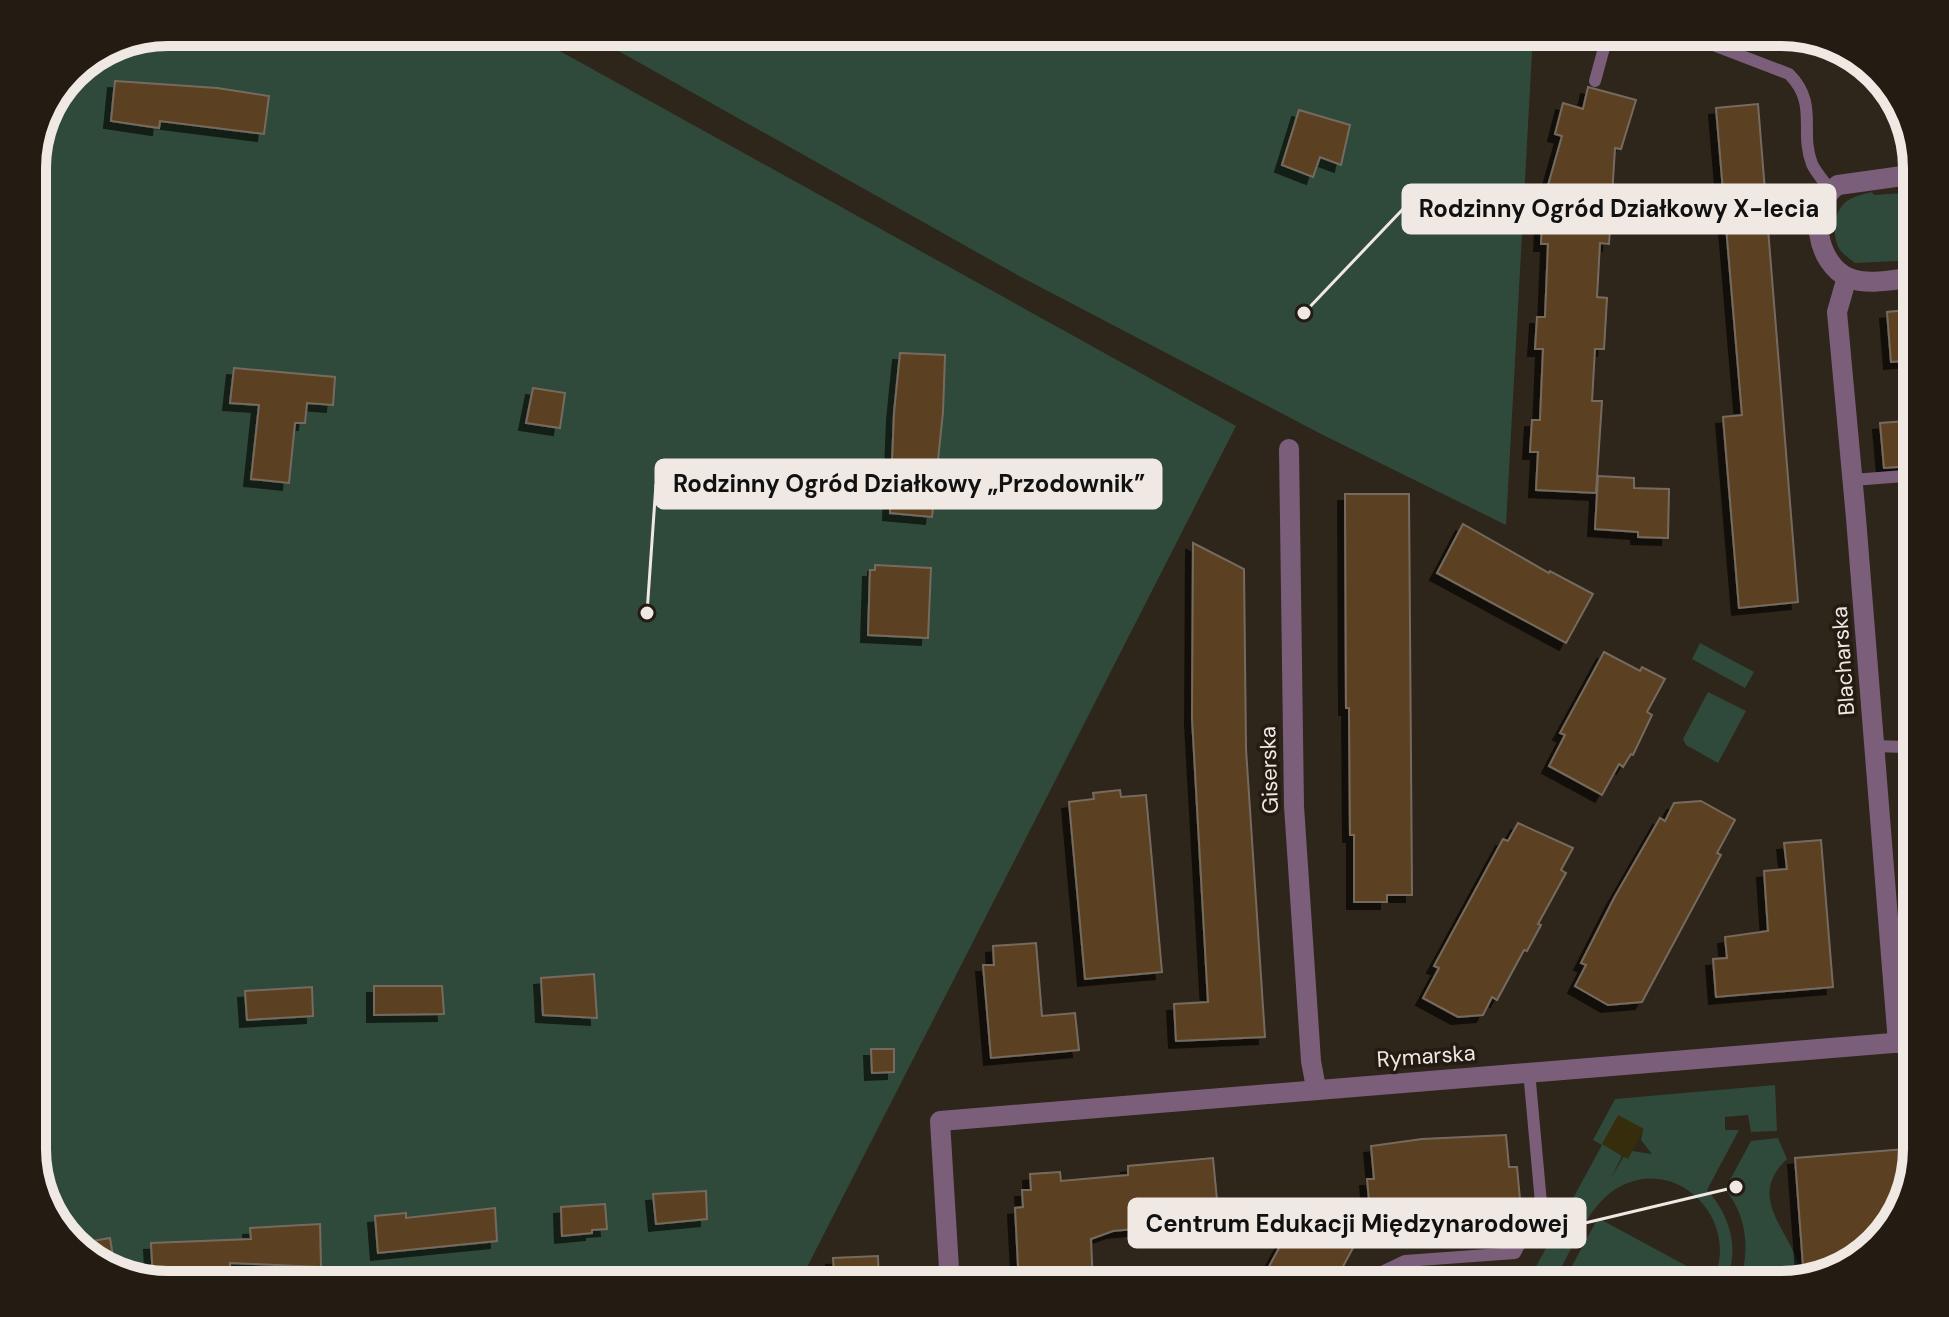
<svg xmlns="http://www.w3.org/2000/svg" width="1949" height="1317" viewBox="0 0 1949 1317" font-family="'DM Sans',sans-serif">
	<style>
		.green { fill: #2f4a3a; fill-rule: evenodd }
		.sand { fill: #362d0d }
		.building { fill: #5b3f20; stroke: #766b5f; stroke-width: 2; filter: url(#shadow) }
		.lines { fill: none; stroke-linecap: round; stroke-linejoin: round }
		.service { stroke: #7b5f7a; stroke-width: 12 }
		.minor { stroke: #7b5f7a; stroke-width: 20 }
		.labels { text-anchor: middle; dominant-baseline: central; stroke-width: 7; stroke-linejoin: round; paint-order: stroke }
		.street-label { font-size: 22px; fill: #f0e9e3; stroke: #241b12 }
		.rim { fill: none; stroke: #f0e9e3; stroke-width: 10 }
		.leader { fill: none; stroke: #f0e9e3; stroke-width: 3 }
		.callout-dot { fill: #f0e9e3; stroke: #241b12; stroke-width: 3 }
		.callout { fill: #f0e9e3; stroke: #f0e9e3; stroke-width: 3 }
		.callout-label { font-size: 24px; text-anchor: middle; font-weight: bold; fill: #111 }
	</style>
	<defs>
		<filter id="shadow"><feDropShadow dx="-7" dy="7" stdDeviation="0" flood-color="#0009"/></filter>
	</defs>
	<rect width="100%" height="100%" fill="#2e251b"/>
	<g class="green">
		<path d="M1533 34 1506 525 1323 435 1021 277 597 39Z"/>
		<path d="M540 40 1236 426 798 1285H169L92 1262 50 1216 32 1157V160L72 72 117 42Z"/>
		<path d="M1872 192 1874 195 1917 192V260L1855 263C1850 259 1844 255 1840 250 1831 236 1833 211 1847 201 1854 196 1864 194 1872 192Z"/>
		<path d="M1700 643 1754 672 1745 688 1692 659Z"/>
		<path d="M1708 692 1746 711 1718 763 1686 745 1683 739Z"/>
		<path d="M1775 1085 1777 1131 1751 1132 1748 1115 1725 1117V1130H1739L1707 1190C1731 1216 1741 1252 1724 1285H1711C1746 1219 1671 1147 1610 1193 1585 1213 1572 1249 1557 1276L1572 1285H1526L1602 1145 1593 1140 1615 1099ZM1643 1129 1641 1140 1652 1154 1632 1151 1628 1158 1624 1156 1611 1178 1622 1156 1603 1144Z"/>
		<path d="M1778 1138 1787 1159C1742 1201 1798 1235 1802 1280L1781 1285H1739C1750 1251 1748 1217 1725 1189L1751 1141Z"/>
		<path d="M1598 1218 1707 1277 1703 1285H1581L1566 1277Z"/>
	</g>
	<path class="sand" d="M1618 1115 1644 1129 1628 1159 1602 1144Z"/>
	<g class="building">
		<path d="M115 81 217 88 269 96 264 134 160 121 159 128 111 121Z"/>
		<path d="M1588 87 1636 100 1621 149 1615 148 1609 244 1600 243 1597 297 1607 298 1604 349H1595L1592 401H1602L1596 493 1536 490 1538 452H1530L1532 420H1540L1543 349H1535L1537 317H1545L1548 244H1541L1543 203 1562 136 1555 134 1563 103 1583 109Z"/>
		<path d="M1758 104 1798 602 1739 608 1723 417 1742 415 1716 108Z"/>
		<path d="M1299 110 1350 125 1341 165 1320 157 1313 177 1282 165Z"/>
		<path d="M1917 309V360L1891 362 1887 312Z"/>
		<path d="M900 353 945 355 943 412 932 517 890 513 894 413Z"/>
		<path d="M234 368 335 377 333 405 307 403 305 423H295L289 483 251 479 259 405 230 403Z"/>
		<path d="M533 388 565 393 560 428 526 423Z"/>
		<path d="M1906 421 1911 466 1884 468 1880 423Z"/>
		<path d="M1598 476 1634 478V488L1669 489 1668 538 1638 537V532L1595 529Z"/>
		<path d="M1345 494H1409L1412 895H1387V902H1354V835H1350L1349 708H1346Z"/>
		<path d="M1463 524 1549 573 1550 571 1593 594 1566 643 1437 573Z"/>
		<path d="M1193 543 1244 569 1246 749 1265 1037 1176 1041 1174 1004 1208 1002 1192 718Z"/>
		<path d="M875 565 931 568 928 638 868 635 870 570H875Z"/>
		<path d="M1604 652 1640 671 1642 667 1665 679 1647 712 1652 715 1633 755 1631 754 1623 767 1619 764 1602 795 1549 766 1565 735 1560 733Z"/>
		<path d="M1120 790 1121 797 1146 795 1162 972 1085 979 1069 802 1094 799 1093 793Z"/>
		<path d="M1701 801 1735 820 1717 853 1721 855 1642 1002 1608 1005 1575 986 1586 965 1581 963 1614 898 1660 818 1665 821 1674 803Z"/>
		<path d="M1518 823 1573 848 1561 870 1566 873 1538 924 1541 925 1527 951 1524 950 1497 1000 1492 997 1483 1015 1458 1017 1423 998 1439 968 1434 966 1503 839 1508 841Z"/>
		<path d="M1821 840 1833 987 1716 997 1713 959 1727 958 1725 937 1768 931 1764 871 1787 869 1784 843Z"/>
		<path d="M1036 943 1042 1016 1075 1013 1079 1050 991 1058 983 965H994L993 946Z"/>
		<path d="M594 974 597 1018 543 1015 541 978Z"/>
		<path d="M374 986H442L444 1014 374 1015Z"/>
		<path d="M312 987 313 1016 247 1020 245 991Z"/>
		<path d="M871 1049H894V1072L872 1073Z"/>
		<path d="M1506 1135 1509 1167H1517L1520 1199 1370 1211 1367 1179H1374L1371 1146 1422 1139Z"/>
		<path d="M1917 1148 1894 1225 1841 1271 1804 1279 1795 1158Z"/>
		<path d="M1213 1158 1219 1221 1113 1231 1091 1239 1093 1285H1019L1015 1208 1023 1207 1022 1190H1031L1030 1174 1060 1172 1061 1181 1128 1175V1166Z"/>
		<path d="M706 1191 707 1219 656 1224 653 1194Z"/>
		<path d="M1304 1202 1361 1233 1333 1285H1259Z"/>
		<path d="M605 1204 607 1229 592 1230V1233L562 1236 561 1207Z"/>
		<path d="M495 1208 497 1241 378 1253 375 1216 406 1213V1218Z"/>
		<path d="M320 1224 321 1267 230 1263V1268L181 1270 182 1281 153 1280 151 1243 251 1239 250 1228Z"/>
		<path d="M110 1238 114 1263 102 1265 92 1262 76 1244Z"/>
		<path d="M878 1256 879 1285H835L833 1258Z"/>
	</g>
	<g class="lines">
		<g class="service">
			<path d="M1682 33 1789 74C1819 104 1799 131 1812 164 1816 173 1825 182 1830 190"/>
			<path d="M1595 81 1608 33"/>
			<path d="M1853 480 1917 475"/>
			<path d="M1873 746 1906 747 1917 753"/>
			<path d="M1376 1285 1382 1272 1405 1261 1515 1253 1541 1203 1529 1071"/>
		</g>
		<g class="minor">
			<path d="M1917 174 1838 185C1806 205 1816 264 1849 278 1869 286 1896 279 1917 277"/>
			<path d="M1847 277 1837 312 1856 518 1898 1043"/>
			<path d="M1289 449 1294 806 1311 1061 1316 1088"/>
			<path d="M950 1285 940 1121 1917 1041"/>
		</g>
	</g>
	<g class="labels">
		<g class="street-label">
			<text transform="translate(1843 661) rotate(-94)">Blacharska</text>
			<text transform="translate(1269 770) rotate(-92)">Giserska</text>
			<text transform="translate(1426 1056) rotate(-4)">Rymarska</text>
		</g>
	</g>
	<path d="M0 0H1949V1317H0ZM168 46H1781A122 122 0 0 1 1903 168V1149A122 122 0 0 1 1781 1271H168A122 122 0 0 1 46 1149V168A122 122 0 0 1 168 46Z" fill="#241b12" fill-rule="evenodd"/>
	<path class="rim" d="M168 46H1781A122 122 0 0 1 1903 168V1149A122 122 0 0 1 1781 1271H168A122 122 0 0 1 46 1149V168A122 122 0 0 1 168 46Z"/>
	<path class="leader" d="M1304 313L1403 209M647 613L656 484M1736 1187L1585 1223"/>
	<g class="callout-dot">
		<circle cx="1304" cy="313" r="8"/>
		<circle cx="647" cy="613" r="8"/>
		<circle cx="1736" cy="1187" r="8"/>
	</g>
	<g class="callout">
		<rect x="1403" y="185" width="432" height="48" rx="8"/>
		<rect x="656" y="460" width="505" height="48" rx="8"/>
		<rect x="1129" y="1199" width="456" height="48" rx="8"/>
	</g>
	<g class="callout-label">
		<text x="1619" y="217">Rodzinny Ogród Działkowy X-lecia</text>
		<text x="909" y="492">Rodzinny Ogród Działkowy „Przodownik”</text>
		<text x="1357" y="1232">Centrum Edukacji Międzynarodowej</text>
	</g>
</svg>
